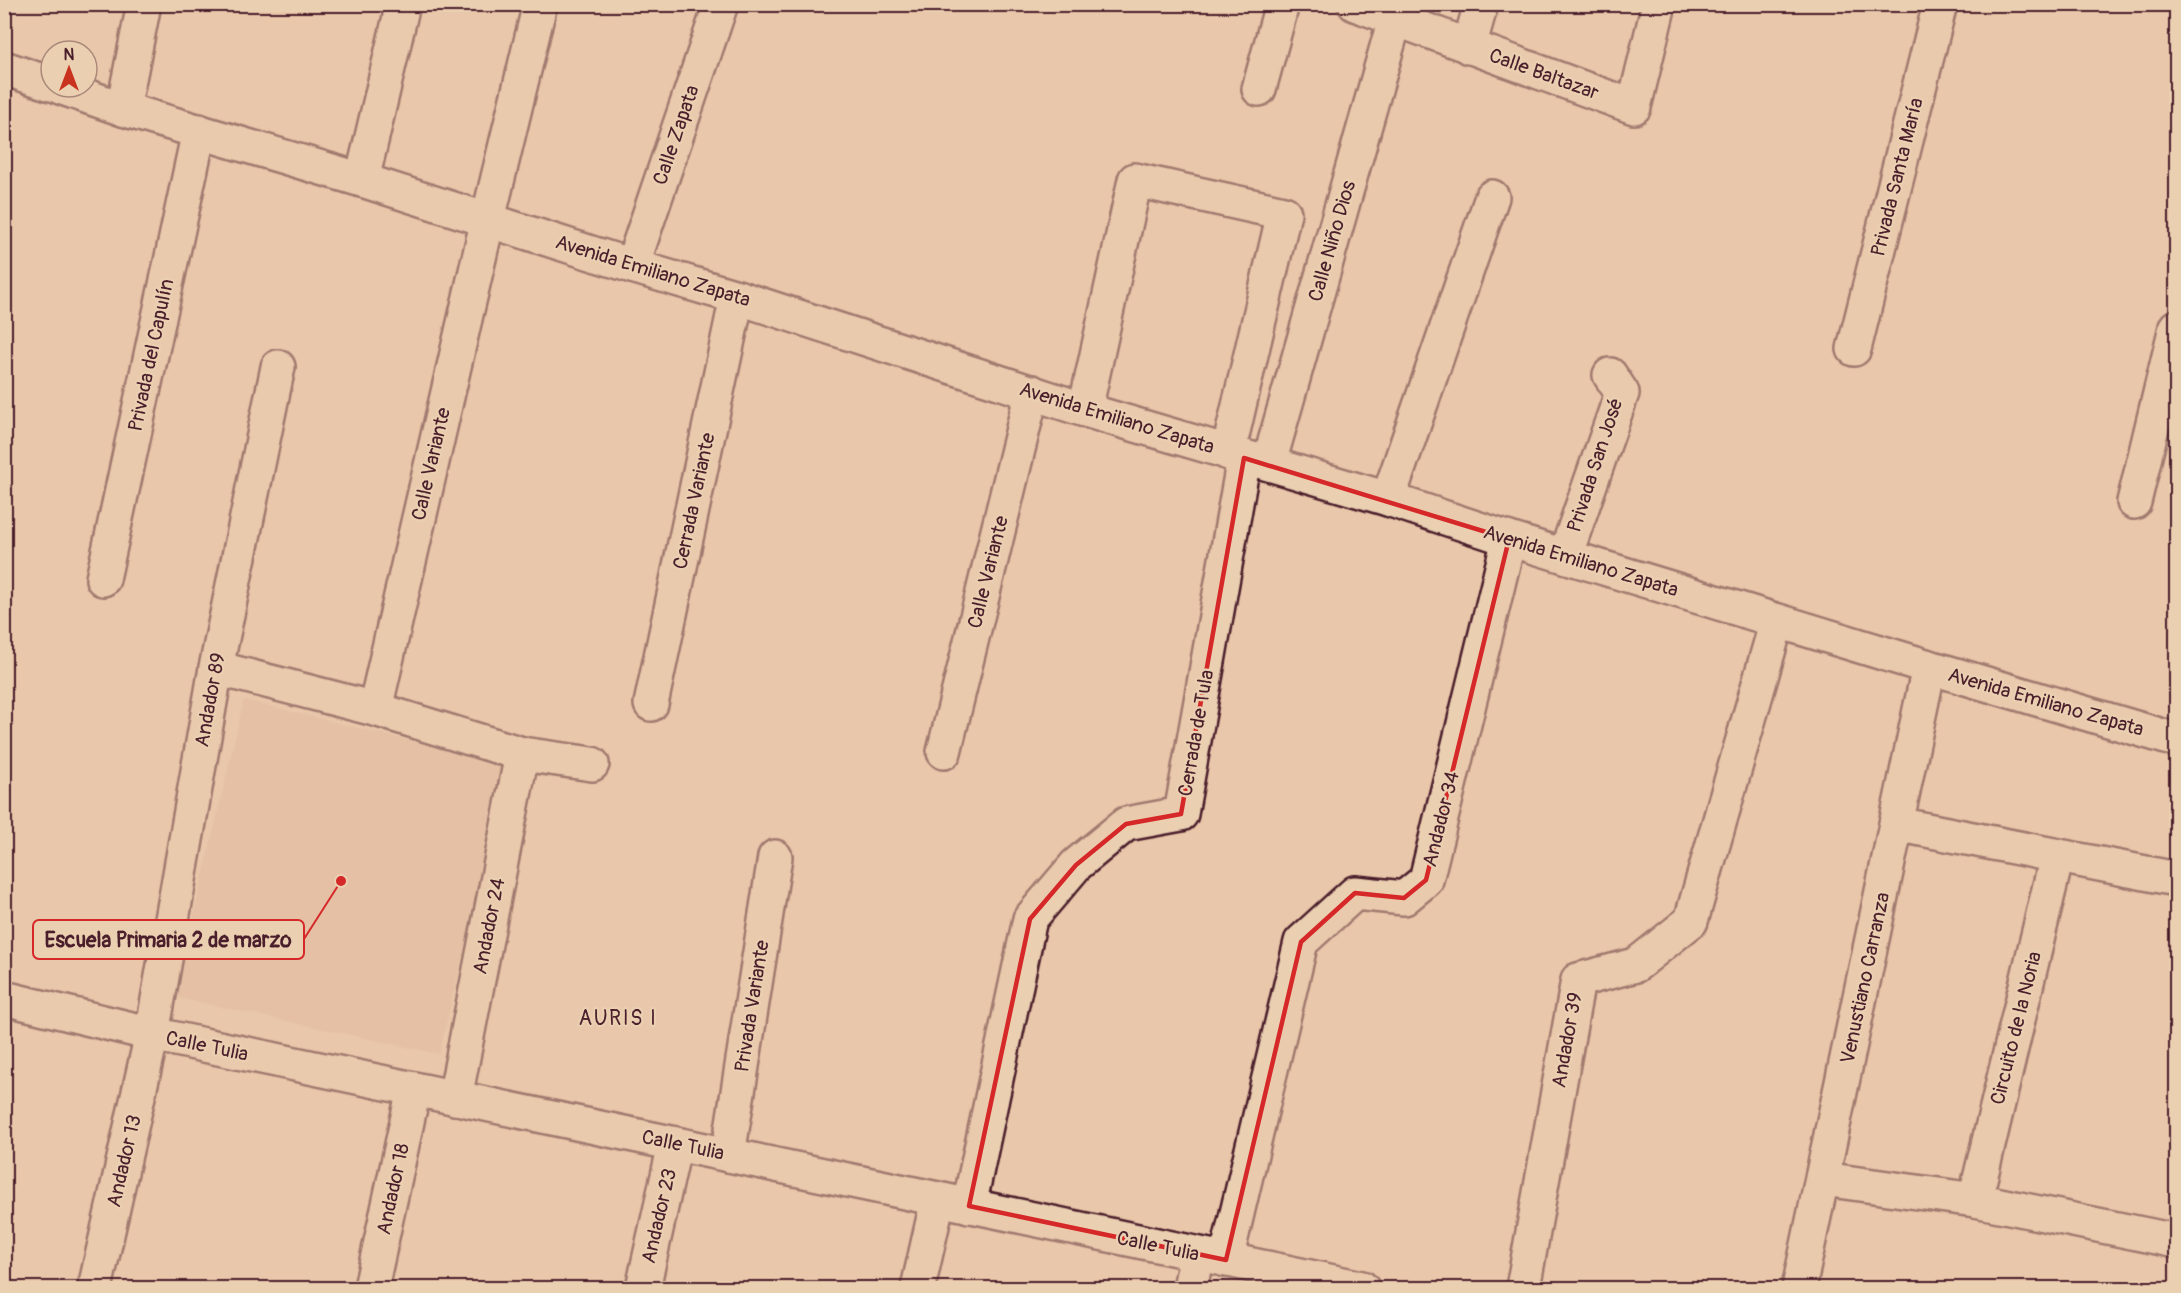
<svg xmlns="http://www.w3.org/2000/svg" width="2181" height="1293" viewBox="0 0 2181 1293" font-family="Pangolin,sans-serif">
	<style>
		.built { fill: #dfb89e }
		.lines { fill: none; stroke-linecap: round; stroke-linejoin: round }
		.minor-casing { stroke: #4a1f2b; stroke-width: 38 }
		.major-casing { stroke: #4a1f2b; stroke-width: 38 }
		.minor { stroke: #eacfb1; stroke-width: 33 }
		.major { stroke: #eacfb1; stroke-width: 33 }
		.marked { fill: none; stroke: #d62828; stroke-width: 4.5; stroke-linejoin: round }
		.labels { text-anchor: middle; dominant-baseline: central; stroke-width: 4.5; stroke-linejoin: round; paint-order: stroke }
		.street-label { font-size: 20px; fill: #4a1f2b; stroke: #eacfb1 }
		.neighbourhood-label { font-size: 21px; letter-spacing: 1.5px; fill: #4a1f2b; stroke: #eacfb1 }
		.leader { fill: none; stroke: #d62828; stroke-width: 2 }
		.callout-dot { fill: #d62828; stroke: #eacfb1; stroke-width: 2 }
		.callout { fill: #eacfb1; stroke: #d62828; stroke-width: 2 }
		.callout-label { font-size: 21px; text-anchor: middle; font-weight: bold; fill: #4a1f2b }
	</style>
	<rect width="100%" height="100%" fill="#e9c7aa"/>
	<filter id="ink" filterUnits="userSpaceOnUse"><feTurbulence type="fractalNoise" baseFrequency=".0167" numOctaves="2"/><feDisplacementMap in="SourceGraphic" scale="12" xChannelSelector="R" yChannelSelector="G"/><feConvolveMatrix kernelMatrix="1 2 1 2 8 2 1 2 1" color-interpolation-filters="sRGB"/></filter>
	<g filter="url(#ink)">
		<path class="built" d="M244 700 508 765 439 1054 175 997Z"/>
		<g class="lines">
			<defs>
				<g id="minor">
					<path d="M1355 4 1634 107 1659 4"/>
					<path d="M1469 47 1481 4"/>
					<path d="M1259 89 1282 4"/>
					<path d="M123 109 144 4"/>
					<path d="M362 180 403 4"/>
					<path d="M632 266 721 4"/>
					<path d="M1854 349 1940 4"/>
					<path d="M1085 410 1135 180 1284 213 1228 453"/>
					<path d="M1269 463 1395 19"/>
					<path d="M1388 499 1492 197"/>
					<path d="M2134 502 2176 327"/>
					<path d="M1565 556 1622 393 1610 375"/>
					<path d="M103 579 199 131"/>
					<path d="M216 668 375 709 522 754 592 764"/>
					<path d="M651 704 737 297"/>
					<path d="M375 709 488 219 540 4"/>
					<path d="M944 752 1032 392"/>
					<path d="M1896 824 2176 879"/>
					<path d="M4 998 152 1034 1362 1288"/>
					<path d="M455 1098 522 754"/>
					<path d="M728 1155 775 857"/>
					<path d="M1823 1179 1975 1200 2176 1241"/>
					<path d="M1975 1200 2057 856"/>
					<path d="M969 1206 1030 919 1076 865 1126 824 1181 814 1244 458"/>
					<path d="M1226 1260 1301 942 1355 893 1404 898 1426 880 1509 539"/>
					<path d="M95 1288 152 1034 216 668 278 367"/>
					<path d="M371 1288 414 1089"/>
					<path d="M643 1288 675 1144"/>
					<path d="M918 1288 938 1199"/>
					<path d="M1190 1288 1197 1254"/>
					<path d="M1523 1288 1578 980 1636 965 1691 921 1777 621"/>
					<path d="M1799 1288 1929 667"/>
				</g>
				<g id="major">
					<path d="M4 68 51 84"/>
					<path d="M60 87 123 109 362 180 632 266 737 297 1085 410 1388 499 1509 539 1929 667 2176 740"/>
				</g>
			</defs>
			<use href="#minor" class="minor-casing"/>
			<use href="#major" class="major-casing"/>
			<use href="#minor" class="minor"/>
			<use href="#major" class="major"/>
		</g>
	</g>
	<path d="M0 0H2181V1293H0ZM1244 458 1509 539 1426 880 1404 898 1355 893 1301 942 1226 1260 969 1206 1030 919 1076 865 1126 824 1181 814Z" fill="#e9c7aa" fill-opacity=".55" fill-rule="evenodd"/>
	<path class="marked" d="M1244 458 1509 539 1426 880 1404 898 1355 893 1301 942 1226 1260 969 1206 1030 919 1076 865 1126 824 1181 814Z"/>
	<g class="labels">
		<g class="street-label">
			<text transform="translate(1544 74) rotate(20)">Calle Baltazar</text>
			<text transform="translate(676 135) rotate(-71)">Calle Zapata</text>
			<text transform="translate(1897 177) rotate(-76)">Privada Santa María</text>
			<text transform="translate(1332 241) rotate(-74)">Calle Niño Dios</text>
			<text transform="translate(653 271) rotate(17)">Avenida Emiliano Zapata</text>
			<text transform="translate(151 355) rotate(-78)">Privada del Capulín</text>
			<text transform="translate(1117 418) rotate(17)">Avenida Emiliano Zapata</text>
			<text transform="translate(431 464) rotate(-77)">Calle Variante</text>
			<text transform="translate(1595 465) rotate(-72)">Privada San José</text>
			<text transform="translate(694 501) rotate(-78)">Cerrada Variante</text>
			<text transform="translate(1581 561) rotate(17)">Avenida Emiliano Zapata</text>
			<text transform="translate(988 572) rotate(-76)">Calle Variante</text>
			<text transform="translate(210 700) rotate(-80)">Andador 89</text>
			<text transform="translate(2046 702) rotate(16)">Avenida Emiliano Zapata</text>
			<text transform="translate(1196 733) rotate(-80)">Cerrada de Tula</text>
			<text transform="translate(1441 819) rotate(-76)">Andador 34</text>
			<text transform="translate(489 926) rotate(-79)">Andador 24</text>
			<text transform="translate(1865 978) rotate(-78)">Venustiano Carranza</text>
			<text transform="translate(752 1006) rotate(-81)">Privada Variante</text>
			<text transform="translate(2016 1028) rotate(-76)">Circuito de la Noria</text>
			<text transform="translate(1567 1040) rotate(-80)">Andador 39</text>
			<text transform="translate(207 1046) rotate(12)">Calle Tulia</text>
			<text transform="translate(683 1145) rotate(12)">Calle Tulia</text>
			<text transform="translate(124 1161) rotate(-77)">Andador 13</text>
			<text transform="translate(393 1189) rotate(-78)">Andador 18</text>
			<text transform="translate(659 1216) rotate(-77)">Andador 23</text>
			<text transform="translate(1158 1246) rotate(12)">Calle Tulia</text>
		</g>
		<g class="neighbourhood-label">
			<text x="618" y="1018">AURIS I</text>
		</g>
	</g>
	<path class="leader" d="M341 881L304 939"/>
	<circle class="callout-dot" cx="341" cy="881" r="6"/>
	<rect class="callout" x="33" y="920" width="271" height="39" rx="6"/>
	<g class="callout-label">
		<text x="168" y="947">Escuela Primaria 2 de marzo</text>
	</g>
	<rect width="2181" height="1293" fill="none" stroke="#eacfb1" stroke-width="24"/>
	<rect x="12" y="12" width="2157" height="1269" fill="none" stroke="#4a1f2b" stroke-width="2" filter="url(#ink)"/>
	<g transform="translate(69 69)"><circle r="28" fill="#eacfb1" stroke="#aa897b" stroke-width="1.5"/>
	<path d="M0-4.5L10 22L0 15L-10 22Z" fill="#c8321e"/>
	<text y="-9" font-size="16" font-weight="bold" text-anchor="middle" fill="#4a1f2b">N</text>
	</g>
</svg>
